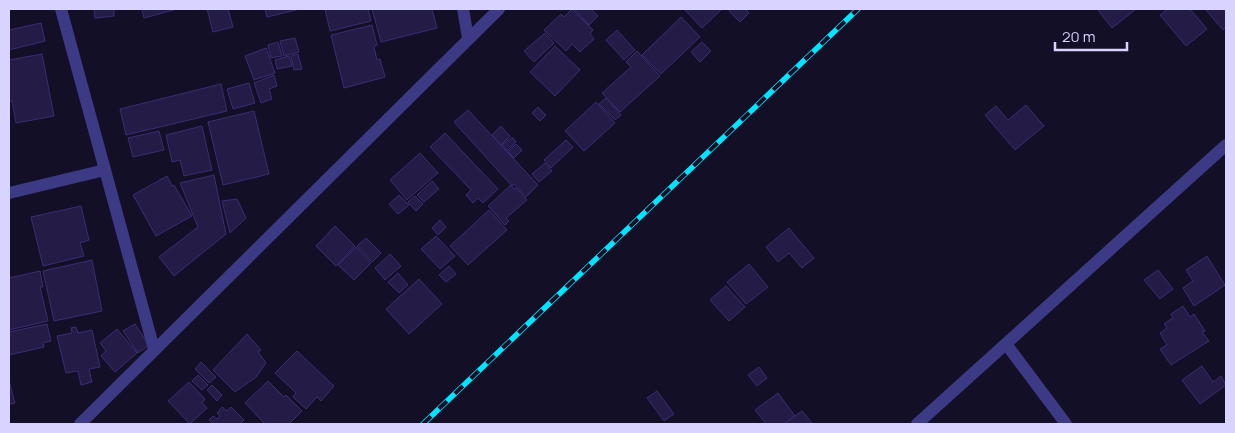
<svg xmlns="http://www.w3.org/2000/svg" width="1235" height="433" viewBox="0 0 1235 433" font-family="Manrope,sans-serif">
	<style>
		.building { fill: #241b47; stroke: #3b2d73 }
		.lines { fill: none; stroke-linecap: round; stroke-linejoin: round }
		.minor { stroke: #3d3a85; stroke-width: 12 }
		.rail-casing { stroke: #00e5ff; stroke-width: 5.5 }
		.rail { stroke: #130f26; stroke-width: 4; stroke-dasharray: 11; stroke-linecap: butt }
	</style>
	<rect width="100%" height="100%" fill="#130f26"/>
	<g class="building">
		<path d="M94 9H114V16L95 18Z"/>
		<path d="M142 9H177L144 18Z"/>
		<path d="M207 9H228L233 27 213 32Z"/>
		<path d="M265 9H300L267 17Z"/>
		<path d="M325 9H368L371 21 330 31Z"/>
		<path d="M372 9H432L437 28 381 42Z"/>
		<path d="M572 9 593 30 590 34 594 39 580 52 572 44 566 51 544 30 561 14 564 17Z"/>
		<path d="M574 9H591L598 16 589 25Z"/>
		<path d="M684 9H722L702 28Z"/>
		<path d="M731 9H745L749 13 740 22 729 11Z"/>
		<path d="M1100 9H1136L1112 28 1098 10Z"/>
		<path d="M1168 9H1190L1207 29 1186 46 1160 15Z"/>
		<path d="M1207 9H1226V27L1223 30 1206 10Z"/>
		<path d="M681 17 700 37 661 74 642 55Z"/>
		<path d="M41 23 45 41 9 50V30Z"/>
		<path d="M372 25 377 45 374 47 377 60 380 59 385 77 344 88 331 35Z"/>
		<path d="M617 30 635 50 624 60 606 40Z"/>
		<path d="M545 33 554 43 534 62 524 51Z"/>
		<path d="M295 38 299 52 284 56 280 41Z"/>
		<path d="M278 42 282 56 271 58 268 45Z"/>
		<path d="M702 42 711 51 700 62 691 52Z"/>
		<path d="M555 46 580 70 555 96 530 72Z"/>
		<path d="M266 48 275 73 254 80 245 56Z"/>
		<path d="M637 51 660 76 620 112 602 93 631 67 626 62Z"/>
		<path d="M42 54 54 116 16 123 12 101H9V60Z"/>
		<path d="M298 54 302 69 294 70 291 56Z"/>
		<path d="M289 56 292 66 277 69 275 60Z"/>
		<path d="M274 75 277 86 269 89 272 99 261 103 254 83Z"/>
		<path d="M249 83 255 103 233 109 227 89Z"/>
		<path d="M221 84 227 111 126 135 120 109Z"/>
		<path d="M606 98 621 115 615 120 599 104Z"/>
		<path d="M596 102 615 123 584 151 565 131Z"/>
		<path d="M1026 105 1044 126 1015 150 985 115 996 106 1008 120Z"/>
		<path d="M538 107 546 115 540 121 532 113Z"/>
		<path d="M468 110 538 185 526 197 514 184 512 186 454 122Z"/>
		<path d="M254 111 269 174 223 185 208 122Z"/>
		<path d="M202 126 212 170 184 176 180 160 172 162 166 135Z"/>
		<path d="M501 126 510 136 501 145 492 135Z"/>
		<path d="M159 131 164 150 133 157 128 138Z"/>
		<path d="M445 133 498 189 483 203 478 198 473 203 466 195 471 190 430 147Z"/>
		<path d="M512 137 516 142 507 151 502 145Z"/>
		<path d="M566 140 573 147 551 168 544 160Z"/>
		<path d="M516 144 522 150 514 158 508 152Z"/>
		<path d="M420 153 438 173 407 200 390 180Z"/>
		<path d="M545 163 552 171 539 182 532 174Z"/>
		<path d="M214 175 226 234 174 276 159 257 198 227 180 183Z"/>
		<path d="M167 176 172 186 174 185 192 216 156 236 133 195Z"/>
		<path d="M432 181 439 189 424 202 417 195Z"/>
		<path d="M511 185 514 189 516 188 527 200 506 218 509 221 505 225 488 206Z"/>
		<path d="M399 195 409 205 398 214 389 204Z"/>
		<path d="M415 196 423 204 416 211 408 202Z"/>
		<path d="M237 199 246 218 230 233 222 201Z"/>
		<path d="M81 206 89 240 80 243 84 256 43 266 31 217Z"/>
		<path d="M489 210 507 230 468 265 450 246Z"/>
		<path d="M440 220 446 227 438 235 432 228Z"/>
		<path d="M335 226 355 246 336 266 316 246Z"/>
		<path d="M789 228 814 258 802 268 789 253 778 262 766 247Z"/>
		<path d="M436 236 455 256 440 269 421 249Z"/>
		<path d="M366 238 381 253 372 262 357 246Z"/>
		<path d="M356 247 371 263 354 280 338 265Z"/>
		<path d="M390 254 401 266 385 280 375 268Z"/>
		<path d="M1207 256 1225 285 1194 306 1183 288 1193 281 1186 270Z"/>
		<path d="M92 260 102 311 54 321 43 271Z"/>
		<path d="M749 264 768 287 746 304 727 282Z"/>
		<path d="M449 266 456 274 446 282 439 275Z"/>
		<path d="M1158 270 1173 289 1160 299 1144 280Z"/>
		<path d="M40 271 43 287H40L48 321 9 330V278Z"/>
		<path d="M398 273 408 285 399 293 388 282Z"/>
		<path d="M419 279 442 304 409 334 386 309Z"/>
		<path d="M726 286 745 307 729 321 710 300Z"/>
		<path d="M1183 306 1190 317 1194 314 1205 331 1202 332 1209 341 1171 365 1160 349 1167 345 1160 333 1167 328 1164 324 1173 318 1171 314Z"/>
		<path d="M47 324 51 341 43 343 44 347 9 355V332Z"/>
		<path d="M135 324 149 345 138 353 123 331Z"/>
		<path d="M76 327 78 333 92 330 100 367 89 369 92 382 81 385 78 371 66 373 57 336 72 333 71 328Z"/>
		<path d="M117 329 137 353 115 372 101 356 106 351 100 343Z"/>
		<path d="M247 334 261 350 258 352 266 363 256 377 235 392 213 370Z"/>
		<path d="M297 351 334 386 321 401 317 397 306 409 293 397 296 393 275 373Z"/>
		<path d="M201 362 216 377 209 383 195 369Z"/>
		<path d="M1202 366 1213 382 1221 376 1226 385 1200 404 1182 380Z"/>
		<path d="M759 367 767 378 757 386 748 375Z"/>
		<path d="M198 375 208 385 202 390 192 381Z"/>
		<path d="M9 381 15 403 9 404Z"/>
		<path d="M268 381 284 397 286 395 302 411 289 424H265L245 403Z"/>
		<path d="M189 382 205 399 202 403 207 408 190 424 168 401Z"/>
		<path d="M212 385 222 395 217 401 207 390Z"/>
		<path d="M657 391 674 414 664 421 647 398Z"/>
		<path d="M778 393 795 416 784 424H766L755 410Z"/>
		<path d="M222 407 227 411 231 407 244 420 240 424H213L209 420 213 416 217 419 220 416 217 413Z"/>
		<path d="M802 411 812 423 810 424H784Z"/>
	</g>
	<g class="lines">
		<g class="minor">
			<path d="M61 9 154 349"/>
			<path d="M463 9 468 38"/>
			<path d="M9 193 105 170"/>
			<path d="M1006 344 1066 424"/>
			<path d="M80 424 499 9"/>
			<path d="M917 424 1226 145"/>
		</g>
		<defs>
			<path id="rail" d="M423 424 858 9"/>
		</defs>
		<use href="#rail" class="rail-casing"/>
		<use href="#rail" class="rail"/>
	</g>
	<rect width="1235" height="433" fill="none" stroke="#d9d4ff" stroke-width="20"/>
	<path d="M1055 42v8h72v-8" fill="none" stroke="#d9d4ff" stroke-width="2.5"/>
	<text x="1062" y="42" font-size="15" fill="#d9d4ff" stroke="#130f26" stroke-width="4" paint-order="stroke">20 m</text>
</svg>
